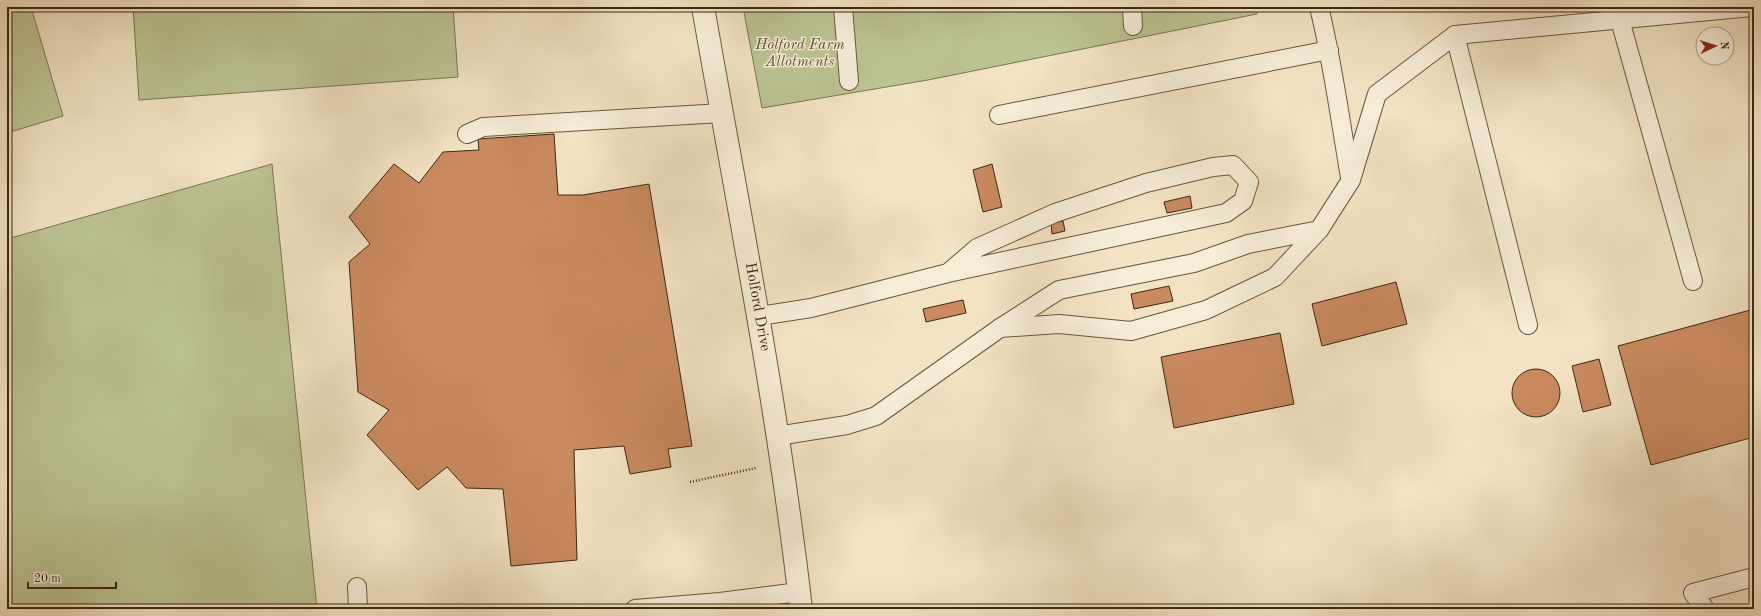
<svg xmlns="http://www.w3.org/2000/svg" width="1761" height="616" viewBox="0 0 1761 616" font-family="'Old Standard TT',serif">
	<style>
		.green { fill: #bcc393; stroke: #7c7652 }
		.building { fill: #ca895e; stroke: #3b2812 }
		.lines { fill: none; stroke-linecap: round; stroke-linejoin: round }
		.lane-casing { stroke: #69573e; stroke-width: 20 }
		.street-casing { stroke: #69573e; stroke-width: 24 }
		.path { stroke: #3b2812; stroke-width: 2.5; stroke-dasharray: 1 2; stroke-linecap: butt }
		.lane { stroke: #f7edd9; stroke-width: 18 }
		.street { stroke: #f7edd9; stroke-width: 22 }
		.labels { text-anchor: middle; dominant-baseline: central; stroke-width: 3; stroke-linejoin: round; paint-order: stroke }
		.park-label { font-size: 15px; font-style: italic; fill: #5b4f32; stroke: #f7edd9 }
		.street-label { font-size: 15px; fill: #3b2812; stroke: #f7edd9 }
	</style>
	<rect width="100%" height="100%" fill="#f2e3c4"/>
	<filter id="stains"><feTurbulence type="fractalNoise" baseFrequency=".005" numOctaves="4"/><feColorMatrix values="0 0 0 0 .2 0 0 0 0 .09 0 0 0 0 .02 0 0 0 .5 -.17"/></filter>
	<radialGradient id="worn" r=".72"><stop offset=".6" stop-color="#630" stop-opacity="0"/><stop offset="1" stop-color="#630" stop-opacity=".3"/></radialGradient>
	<g class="green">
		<path d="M7 7H31L63 116 7 133Z"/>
		<path d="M133 7H453L458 77 139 100Z"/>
		<path d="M743 7H1257V14L928 80 762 108Z"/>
		<path d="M272 164 317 609H7V239Z"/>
	</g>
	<g class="building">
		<path d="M554 134 558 195H583L649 184 692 446 668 449 671 467 630 474 624 446 574 450 577 560 511 566 503 489 466 488 447 467 418 490 367 435 389 410 358 392 349 262 370 244 349 217 394 164 419 183 443 152 479 150 478 139Z"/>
		<path d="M992 164 1002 207 983 212 973 170Z"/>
		<path d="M1190 196 1192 208 1167 213 1164 202Z"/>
		<path d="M1063 221 1065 231 1052 234 1051 223Z"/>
		<path d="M1396 282 1407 324 1322 346 1312 304Z"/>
		<path d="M1169 286 1173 301 1134 309 1131 294Z"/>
		<path d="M963 300 966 313 926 322 923 309Z"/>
		<path d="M1754 309V437L1651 465 1618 346Z"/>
		<path d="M1280 333 1294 404 1174 428 1161 357Z"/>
		<path d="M1599 359 1611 405 1583 412 1572 366Z"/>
		<circle cx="1536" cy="393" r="24"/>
	</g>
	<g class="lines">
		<defs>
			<g id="lane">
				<path d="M843 7 849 81"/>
				<path d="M1132 7 1133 26"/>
				<path d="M1319 7C1333 63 1340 120 1350 177"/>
				<path d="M1620 20 1693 281"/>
				<path d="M1455 35 1528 325"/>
				<path d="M999 115 1329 50"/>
				<path d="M467 134 483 127 722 113"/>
				<path d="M759 316 811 308 948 273 1226 213 1243 201 1249 182 1233 165 1213 167 1146 183 1055 213 977 248 948 273"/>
				<path d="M1000 328 1059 324 1131 331 1206 310 1275 277 1319 230 1351 180 1377 94 1455 35 1752 7"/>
				<path d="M777 436 847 425 876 416 1000 328 1059 290 1194 263 1248 244 1319 230"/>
				<path d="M357 587 358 609"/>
				<path d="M635 609 720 602 799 592"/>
				<path d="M1705 609 1693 593 1754 577"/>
			</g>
			<path id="street" d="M703 7C738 207 778 407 801 609"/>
		</defs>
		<use href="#lane" class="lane-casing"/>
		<use href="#street" class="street-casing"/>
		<path class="path" d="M690 482 756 468"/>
		<use href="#lane" class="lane"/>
		<use href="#street" class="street"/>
	</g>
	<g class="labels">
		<g class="park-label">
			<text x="800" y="45">Holford Farm<tspan x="800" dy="17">Allotments</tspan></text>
		</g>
		<g class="street-label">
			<text transform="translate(757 307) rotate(80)">Holford Drive</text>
		</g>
	</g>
	<rect width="1761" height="616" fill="none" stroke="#f2e3c4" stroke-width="24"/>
	<rect x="8" y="8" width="1745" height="600" fill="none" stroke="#3b2812" stroke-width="2"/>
	<rect x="12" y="12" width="1737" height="592" fill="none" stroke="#3b2812"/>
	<g transform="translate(1715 46) rotate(86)"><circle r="19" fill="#f7edd9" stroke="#ac9e89"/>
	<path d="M0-3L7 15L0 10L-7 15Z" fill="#8f2418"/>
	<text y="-6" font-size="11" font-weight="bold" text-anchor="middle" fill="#3b2812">N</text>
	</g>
	<path d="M28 582v6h88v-6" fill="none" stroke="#3b2812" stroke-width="2"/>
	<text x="34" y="582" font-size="12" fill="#3b2812" stroke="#f7edd9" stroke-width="3" paint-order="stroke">20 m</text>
	<rect width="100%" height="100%" filter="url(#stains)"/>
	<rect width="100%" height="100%" fill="url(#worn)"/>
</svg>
